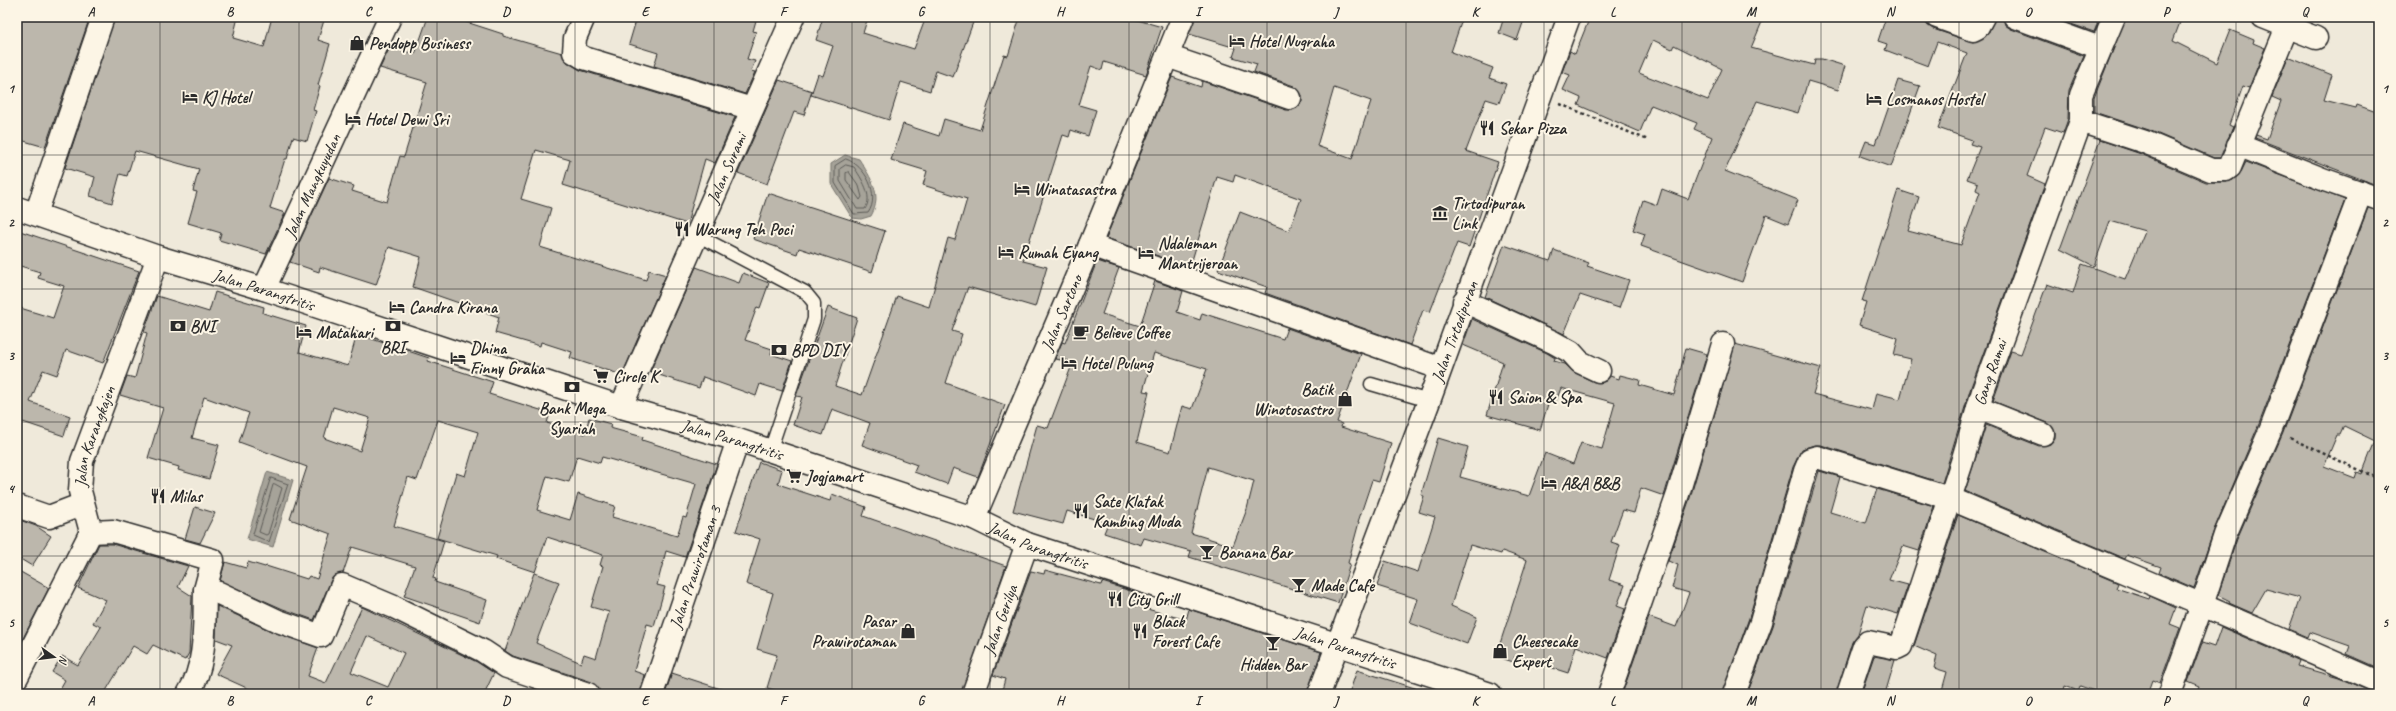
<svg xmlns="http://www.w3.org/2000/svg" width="2396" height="711" viewBox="0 0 2396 711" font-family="Caveat,sans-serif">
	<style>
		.water { fill: #a6a399; stroke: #75736d }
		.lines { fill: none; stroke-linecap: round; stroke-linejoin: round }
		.shore { stroke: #5c5b57; stroke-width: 1 }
		.building { fill: #bcb7ac; stroke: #2b2b2b; fill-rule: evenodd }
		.service-casing { stroke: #2b2b2b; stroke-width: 15 }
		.minor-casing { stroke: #2b2b2b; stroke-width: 25 }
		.tertiary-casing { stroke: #2b2b2b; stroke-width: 25 }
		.secondary-casing { stroke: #2b2b2b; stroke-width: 25 }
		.primary-casing { stroke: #2b2b2b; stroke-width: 25 }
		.path { stroke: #2b2b2b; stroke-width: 2.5; stroke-dasharray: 3 3; stroke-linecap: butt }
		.service { stroke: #fcf5e5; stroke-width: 12 }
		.minor { stroke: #fcf5e5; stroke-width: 22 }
		.tertiary { stroke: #fcf5e5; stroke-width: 22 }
		.secondary { stroke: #fcf5e5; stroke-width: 22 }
		.primary { stroke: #fcf5e5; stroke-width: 22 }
		.grid { fill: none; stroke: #2b2b2b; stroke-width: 1; stroke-opacity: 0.55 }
		.labels { text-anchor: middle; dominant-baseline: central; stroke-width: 4; stroke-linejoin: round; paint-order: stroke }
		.poi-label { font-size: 17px; font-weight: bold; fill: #2b2b2b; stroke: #fcf5e5; text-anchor: start }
		.street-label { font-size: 17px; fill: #2b2b2b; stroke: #fcf5e5 }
		.neatline { fill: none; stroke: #2b2b2b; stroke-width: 1.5 }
		.grid-label { font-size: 13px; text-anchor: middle; font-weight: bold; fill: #2b2b2b }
	</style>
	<rect width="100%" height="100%" fill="#efe9da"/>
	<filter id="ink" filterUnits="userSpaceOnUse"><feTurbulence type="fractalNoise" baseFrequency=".025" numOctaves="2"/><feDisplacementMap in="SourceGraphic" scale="8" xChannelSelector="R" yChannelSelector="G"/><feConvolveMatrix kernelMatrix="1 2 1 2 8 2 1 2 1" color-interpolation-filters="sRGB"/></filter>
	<g filter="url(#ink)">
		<g class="water">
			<path d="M845 155 859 159C871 178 883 195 871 216L861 219 852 218 831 184V164Z"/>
			<path d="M267 472 293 480 273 547 247 539Z"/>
		</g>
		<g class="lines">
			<g class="shore">
				<path d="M846 159C865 165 881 195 868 213L854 214 835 183V166Z"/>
				<path d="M846 165 854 167C861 178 874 196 865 209H857L840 181V169Z"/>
				<path d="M849 172 859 186 862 197 860 200 846 180V173Z"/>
				<path d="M271 478 288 484 269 542 253 535Z"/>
				<path d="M275 484 282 488 268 534 266 535 259 532 273 485Z"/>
			</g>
		</g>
		<g class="building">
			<path d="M17 17H90L45 147 17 139Z"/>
			<path d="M115 17H238L233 38 264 47 272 17H325L318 40 330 44 318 85 320 86 313 110 316 111 307 141 293 137 287 159H285L270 208 285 213 266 254 219 240 221 233 188 223 197 192 193 191 199 169 135 151 127 176 120 174 112 203 90 196 95 177 65 168Z"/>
			<path d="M428 17H461L460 20 503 34V36L562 53 567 62 580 70 735 117 715 163 705 159 687 224 563 185 570 160 536 150 521 199 551 208 540 247 646 280 649 270 666 275 622 375 570 358 572 352 541 342 540 346 495 333 499 317 413 287 421 257 389 247 376 285 320 267 319 272 290 262 329 178 354 186 352 191 387 202 400 156 404 157 427 82 380 68 390 47 415 54Z"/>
			<path d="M637 17H757L753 31 756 32 747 59 755 61 751 71 755 72 745 94 654 66 658 53 629 44Z"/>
			<path d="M823 17H868L863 33 914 49 926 17H975L953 77 936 71 930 91 901 82 889 120 811 95 818 74 823 76 833 46 816 40Z"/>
			<path d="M1020 17H1127L1162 27 1146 75 1104 62 1102 70 1091 66 1079 105 1096 110 1088 136 1071 130 1069 137 1063 135 1023 261 1047 267 1035 307 968 287 952 331 962 334 946 383 1005 405 978 477 953 468 947 484 914 472 917 465 862 445 870 423 832 409 823 435 793 425 802 397 796 396 828 307 857 318 835 386 862 395 897 296 929 307 948 238 955 240 967 199 923 185 927 171 891 160 903 124 939 136 944 119 980 130 1004 55 1008 56Z"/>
			<path d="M1195 17H1463L1451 52 1493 68 1489 78 1506 84 1499 103 1486 99 1466 151 1498 162 1469 247 1457 243 1430 312 1423 310 1410 345 1265 293 1267 287 1218 270 1240 212 1289 231 1301 199 1235 175 1233 182 1217 177 1190 267 1106 238 1172 77 1201 87 1202 81 1286 110H1293L1302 102V95L1294 86 1254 72 1257 64 1233 57 1236 48 1189 34ZM1334 88 1371 101 1352 159 1317 146Z"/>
			<path d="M1504 17H1525L1517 40 1499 33Z"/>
			<path d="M1590 17H1764L1751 48 1814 65 1815 59H1822L1845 66 1838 90 1808 81 1798 113 1757 101 1725 171 1798 200 1788 224 1766 215 1742 282 1641 246 1645 234 1633 230 1643 200 1657 205 1662 189 1688 199 1712 137 1694 129 1697 123 1651 105 1640 132 1578 105 1581 98 1563 90 1570 75 1562 72 1570 51 1575 54ZM1653 40 1672 49 1674 45 1722 69 1708 100 1639 73Z"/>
			<path d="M1886 17H1925L1927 25 1933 29 1973 42 1988 34 1995 17H2003L2005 25 2011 29 2084 56 2069 90 2068 119 2063 133 2045 127 2027 176 2045 184 1971 387 1942 483 1821 445H1814L1802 449 1793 467 1749 618 1722 694H1622L1649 617 1676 627 1689 593 1672 588 1678 565 1668 561 1690 498 1735 344 1821 368 1813 394 1872 410 1876 393 1900 399 1911 359 1894 355 1898 338 1859 325 1866 302 1862 301 1898 190 1919 197 1908 231 1961 245 1980 192 1976 190 1978 183 1967 179 1980 147 1970 144 1972 140 1938 128 1967 53 1937 42 1928 66 1885 50 1887 44 1878 41Z"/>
			<path d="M2051 17H2100L2094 32Z"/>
			<path d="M2126 17H2182L2173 41 2217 63 2230 30 2254 40 2253 43 2265 48 2249 88 2243 86 2229 125 2233 127 2220 158H2214L2149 130 2094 112V98Z"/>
			<path d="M2288 57 2332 75 2324 100 2356 108 2357 105 2379 113V186L2255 138 2256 135 2267 139 2281 101 2272 97Z"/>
			<path d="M779 80 812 91 804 115 794 112 767 184 738 173Z"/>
			<path d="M1898 80 1920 86 1891 167 1860 156 1866 141 1875 144 1877 138H1878Z"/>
			<path d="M2100 140 2141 154 2206 182H2226L2233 180 2241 172 2246 162 2345 200 2259 424 2214 530 2194 588 2159 573 2161 567 2127 555 2125 559 1965 491 1986 425 2039 446 2050 444 2055 438V432L2048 423 1993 401 2011 351 2021 354 2047 284 2073 293 2082 264 2125 279 2145 231 2110 221 2094 266 2060 249Z"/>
			<path d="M768 193 885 231 872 272 799 248 797 254 753 239Z"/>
			<path d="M2368 208 2379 211V668L2347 654 2350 646 2310 632 2308 637 2289 629 2300 598 2266 589 2252 613 2229 603 2230 601 2218 595 2237 539 2283 433ZM2344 426 2375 441 2362 474 2357 472 2355 478 2324 466 2337 435H2340Z"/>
			<path d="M17 230 139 271 103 363 66 350 57 375 43 370 30 402 70 416 64 436 23 422 17 433V307L53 318 64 286 38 278 40 272 17 265Z"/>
			<path d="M1504 245 1550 261 1554 250 1589 263 1587 266 1629 280 1619 308 1580 295 1564 334 1485 297Z"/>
			<path d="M1097 261 1119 268 1102 314 1140 326 1155 281 1183 291 1177 312 1200 320 1202 313 1283 339 1287 328 1361 354 1337 422 1342 424 1341 427 1391 443 1379 482 1372 480 1358 522H1359L1348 563 1350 564 1338 603 1189 557 1191 551 1144 538 1141 545 1104 533 1108 523 1067 511 1063 524 1013 511 1037 425 1048 428 1073 362 1055 359 1062 342 1065 343ZM1154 353 1207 369 1192 409 1182 406 1170 452 1137 442 1149 392 1143 391ZM1208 467 1254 481 1247 509 1233 546 1191 533Z"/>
			<path d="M696 267 739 283 743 273 769 283 760 308 757 307 745 340 772 349 771 354 792 361 782 391 760 384 756 396 703 377 699 388 650 372Z"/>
			<path d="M215 292 264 307 263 313 306 326 299 352 348 366 357 334 429 358 428 361 493 382 489 394 550 413 547 423 585 434 589 418 611 424 610 428 643 437 642 440 717 464 685 557 666 551 657 585 665 587 654 626 647 624 634 671 645 675 640 694H602L592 682 513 656 505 651 534 573 559 582 536 643 581 663 584 654 596 658 609 612 591 607 603 566 600 565 603 555 547 537 535 572 496 559 497 556 437 538 456 473 465 476 478 432 438 420 417 480 408 477 394 526 444 541 433 578 436 579 435 582 487 600 480 622 404 596 415 566 352 547 343 573 335 575 331 580 314 620 283 609 220 581 225 562 246 568 248 562 265 567 266 566 307 579 309 576 317 579 331 534 290 519 307 467 239 442 249 413 204 397 192 438 219 445 209 479 178 470 179 467 148 458 163 408 120 395 127 376 135 378 147 333 144 332 157 296 209 312ZM333 407 370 418 360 451 324 438ZM577 456 600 463 602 457 696 484 686 518 683 517 677 536 612 517 615 506 578 494 570 520 537 510 547 476 569 482Z"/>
			<path d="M1472 319 1547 353 1555 358 1554 361 1565 364 1575 373 1594 382 1606 381 1610 376 1619 379 1620 375 1640 380 1639 385 1674 395 1686 348 1707 354 1664 496 1641 488 1634 513 1623 510 1611 542 1620 545 1609 580 1625 585 1617 606 1625 609 1608 658 1576 646 1568 673 1515 656 1513 662 1496 656 1527 560 1502 551 1501 554 1470 545 1451 606 1477 617 1467 644 1410 623 1418 599 1377 586 1385 561 1418 572 1435 517 1419 512 1424 496 1421 495 1438 438 1468 447 1460 477 1529 496 1545 453 1573 464 1581 443 1602 449 1615 403 1561 388 1555 404 1549 401 1540 430 1487 415 1503 362 1463 345Z"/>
			<path d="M759 462 782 470 778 484 830 501 832 494 866 507 863 516 1006 566 961 694H788L767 688 777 655 757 649 773 593 746 584 760 539 736 531Z"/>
			<path d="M1819 471 1840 477 1830 512 1866 523 1877 489 1934 506 1919 551 1903 546 1889 580 1908 585 1898 614 1867 605 1858 634 1852 642 1836 694H1747L1773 626Z"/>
			<path d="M195 507 215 513 200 543 185 539Z"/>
			<path d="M1958 515 2118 583 2116 588 2149 599 2150 596 2176 608 2170 624 2180 628 2160 683 2152 680 2147 694H2103L2080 686 2078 691 2065 686 2063 694H1941L1947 672 1934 668 1937 656 1914 646Z"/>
			<path d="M17 519 36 526 51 536 32 566 17 557Z"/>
			<path d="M99 544H112L188 566 178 587 192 596 189 653 185 660 153 645 147 654 133 646 104 694H57L65 680 52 672 62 656 78 665 101 627 93 623 106 600 78 588Z"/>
			<path d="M17 570 49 588 17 650Z"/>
			<path d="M1045 570 1101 585 1102 582 1137 593 1133 605 1186 620 1189 609 1321 652 1307 694H1001L1005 679 993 675 1031 571 1044 574Z"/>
			<path d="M217 606 273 632 318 648 308 676 326 683 362 607 477 662 494 673 484 694H260L216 674 232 645 216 639ZM367 636 404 653 388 687 351 672Z"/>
			<path d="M2221 627 2299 661 2297 666 2339 678 2377 694H2197L2200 686 2188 681 2202 643 2214 647Z"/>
			<path d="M1874 656 1895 660 1885 694H1861Z"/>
			<path d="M1357 670 1421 690 1420 694H1349Z"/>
			<path d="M672 673 727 691 726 694H665Z"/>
		</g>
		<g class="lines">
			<defs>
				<g id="service">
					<path d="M697 235 805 292 814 303V319L770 451"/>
					<path d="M1371 384 1429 401"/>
				</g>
				<g id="minor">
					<path d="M584 17 575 38 574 52 584 58 752 109"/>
					<path d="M1937 17 1973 30 1977 28 1983 17"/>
					<path d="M2015 17 2100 48"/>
					<path d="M2263 17 2316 38"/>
					<path d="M1167 56 1290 98"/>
					<path d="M2081 121 2145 142 2211 170H2226L2230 167 2287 27"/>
					<path d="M2238 145 2325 180 2379 199"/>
					<path d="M36 214 103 17"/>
					<path d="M1090 245 1439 368"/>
					<path d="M1464 301 1553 342 1571 352 1580 362 1599 371"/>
					<path id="s1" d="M621 407 793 17"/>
					<path d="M1978 408 2043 434"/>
					<path d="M17 506 49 517 83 504"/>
					<path id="s2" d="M974 518 1085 257 1183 17"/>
					<path d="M91 532 113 531 213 560 205 590 219 593 278 621 321 636 342 585 394 607 483 651 507 667 588 694"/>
					<path id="s3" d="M17 677 91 532 80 491 82 461 158 257"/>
					<path d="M188 694C207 665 204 624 205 590"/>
					<path id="s4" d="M652 694 738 440"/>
					<path id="s5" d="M973 694 1027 544"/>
					<path d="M1609 694 1678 494 1723 344"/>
					<path d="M1734 694 1761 622 1805 471 1810 459 1817 457 1949 498 2202 605 2225 535 2271 429 2361 192"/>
					<path id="s6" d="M1848 694 1864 646 1868 642 1897 648 1901 646 1962 462 1983 391 2081 121V95L2114 17"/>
					<path d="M2170 694 2202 605 2379 682"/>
				</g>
				<g id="tertiary">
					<path id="s7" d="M1319 694 1429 401 1569 17"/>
				</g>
				<g id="secondary">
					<path id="s8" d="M264 289 390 17"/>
				</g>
				<g id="primary">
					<path id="s9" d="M17 208 158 257 264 289 621 407 738 440 974 518 1027 544 1490 694"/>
				</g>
			</defs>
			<use href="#service" class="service-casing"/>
			<use href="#minor" class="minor-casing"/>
			<use href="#tertiary" class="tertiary-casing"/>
			<use href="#secondary" class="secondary-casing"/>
			<use href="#primary" class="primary-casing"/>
			<g class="path">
				<path d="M1560 104 1648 140"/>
				<path d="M2290 438 2379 479"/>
			</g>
			<use href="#service" class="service"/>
			<use href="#minor" class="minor"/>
			<use href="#tertiary" class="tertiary"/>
			<use href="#secondary" class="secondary"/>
			<use href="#primary" class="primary"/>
		</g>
	</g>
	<path class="grid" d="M160 17V694M299 17V694M437 17V694M575 17V694M714 17V694M852 17V694M990 17V694M1129 17V694M1267 17V694M1406 17V694M1544 17V694M1682 17V694M1821 17V694M1959 17V694M2097 17V694M2236 17V694M17 155H2379M17 289H2379M17 422H2379M17 556H2379"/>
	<defs>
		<symbol id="hotel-bare" viewBox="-9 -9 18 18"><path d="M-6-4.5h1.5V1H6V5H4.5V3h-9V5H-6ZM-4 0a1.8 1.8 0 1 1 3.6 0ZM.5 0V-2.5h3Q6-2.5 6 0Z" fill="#2b2b2b" stroke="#fcf5e5" stroke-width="2.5" paint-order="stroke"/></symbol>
		<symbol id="shop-bare" viewBox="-9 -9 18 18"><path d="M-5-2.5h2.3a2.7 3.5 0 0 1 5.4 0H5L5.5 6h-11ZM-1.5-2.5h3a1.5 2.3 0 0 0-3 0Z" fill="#2b2b2b" stroke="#fcf5e5" stroke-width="2.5" paint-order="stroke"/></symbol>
		<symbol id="restaurant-bare" viewBox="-9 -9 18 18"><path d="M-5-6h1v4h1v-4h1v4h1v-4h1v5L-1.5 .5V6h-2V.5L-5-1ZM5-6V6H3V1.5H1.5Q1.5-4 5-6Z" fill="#2b2b2b" stroke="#fcf5e5" stroke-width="2.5" paint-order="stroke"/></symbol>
		<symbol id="museum-bare" viewBox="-9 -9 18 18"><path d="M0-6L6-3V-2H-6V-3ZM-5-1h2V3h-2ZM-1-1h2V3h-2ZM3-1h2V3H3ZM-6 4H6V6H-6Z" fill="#2b2b2b" stroke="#fcf5e5" stroke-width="2.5" paint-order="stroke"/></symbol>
		<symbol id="bank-bare" viewBox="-9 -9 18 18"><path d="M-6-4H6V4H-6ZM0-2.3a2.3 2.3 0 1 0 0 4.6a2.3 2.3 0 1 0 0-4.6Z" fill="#2b2b2b" stroke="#fcf5e5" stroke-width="2.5" paint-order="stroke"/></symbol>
		<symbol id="cafe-bare" viewBox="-9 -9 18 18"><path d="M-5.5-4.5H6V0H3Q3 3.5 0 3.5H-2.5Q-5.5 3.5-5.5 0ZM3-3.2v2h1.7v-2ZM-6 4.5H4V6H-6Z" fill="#2b2b2b" stroke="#fcf5e5" stroke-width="2.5" paint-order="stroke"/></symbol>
		<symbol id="supermarket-bare" viewBox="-9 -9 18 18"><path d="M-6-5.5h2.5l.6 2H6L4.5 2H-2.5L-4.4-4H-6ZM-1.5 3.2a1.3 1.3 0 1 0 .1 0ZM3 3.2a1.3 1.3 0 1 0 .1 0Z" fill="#2b2b2b" stroke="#fcf5e5" stroke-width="2.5" paint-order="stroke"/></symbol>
		<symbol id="bar-bare" viewBox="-9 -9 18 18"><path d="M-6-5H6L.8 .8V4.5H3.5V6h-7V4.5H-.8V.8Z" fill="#2b2b2b" stroke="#fcf5e5" stroke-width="2.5" paint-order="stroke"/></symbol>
	</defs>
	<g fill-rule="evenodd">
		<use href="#hotel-bare" x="1226" y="30" width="22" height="22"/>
		<use href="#shop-bare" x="346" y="32" width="22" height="22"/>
		<use href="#hotel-bare" x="179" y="86" width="22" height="22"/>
		<use href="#hotel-bare" x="1863" y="88" width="22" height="22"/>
		<use href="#hotel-bare" x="342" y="108" width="22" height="22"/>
		<use href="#restaurant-bare" x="1476" y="117" width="22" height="22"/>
		<use href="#hotel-bare" x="1011" y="178" width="22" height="22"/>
		<use href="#museum-bare" x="1429" y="202" width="22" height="22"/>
		<use href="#restaurant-bare" x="671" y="218" width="22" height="22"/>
		<use href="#hotel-bare" x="995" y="241" width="22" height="22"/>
		<use href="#hotel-bare" x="1135" y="242" width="22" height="22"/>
		<use href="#hotel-bare" x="386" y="296" width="22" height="22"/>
		<use href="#bank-bare" x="167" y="315" width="22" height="22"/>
		<use href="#bank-bare" x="382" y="315" width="22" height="22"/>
		<use href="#hotel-bare" x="293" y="321" width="22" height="22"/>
		<use href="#cafe-bare" x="1070" y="321" width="22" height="22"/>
		<use href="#bank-bare" x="768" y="339" width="22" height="22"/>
		<use href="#hotel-bare" x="447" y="347" width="22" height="22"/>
		<use href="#hotel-bare" x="1058" y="352" width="22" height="22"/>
		<use href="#supermarket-bare" x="590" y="365" width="22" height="22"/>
		<use href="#bank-bare" x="561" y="376" width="22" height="22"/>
		<use href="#restaurant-bare" x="1485" y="386" width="22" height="22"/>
		<use href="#shop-bare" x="1334" y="388" width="22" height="22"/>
		<use href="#supermarket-bare" x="783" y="465" width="22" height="22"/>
		<use href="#hotel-bare" x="1538" y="472" width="22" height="22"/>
		<use href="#restaurant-bare" x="147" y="485" width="22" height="22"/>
		<use href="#restaurant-bare" x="1070" y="500" width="22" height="22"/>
		<use href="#bar-bare" x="1196" y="541" width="22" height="22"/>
		<use href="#bar-bare" x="1288" y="574" width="22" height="22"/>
		<use href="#restaurant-bare" x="1104" y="588" width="22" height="22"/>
		<use href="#shop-bare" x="897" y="620" width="22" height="22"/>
		<use href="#restaurant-bare" x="1129" y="620" width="22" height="22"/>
		<use href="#bar-bare" x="1262" y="632" width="22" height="22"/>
		<use href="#shop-bare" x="1489" y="640" width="22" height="22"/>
	</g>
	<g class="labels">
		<g class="poi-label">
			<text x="1249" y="41">Hotel Nugraha</text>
			<text x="369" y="43">Pendopp Business</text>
			<text x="202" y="97">KJ Hotel</text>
			<text x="1886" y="99">Losmanos Hostel</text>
			<text x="365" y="119">Hotel Dewi Sri</text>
			<text x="1499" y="128">Sekar Pizza</text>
			<text x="1034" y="189">Winatasastra</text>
			<text x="1452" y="203">Tirtodipuran<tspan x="1452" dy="20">Link</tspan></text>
			<text x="694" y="229">Warung Teh Poci</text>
			<text x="1158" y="243">Ndaleman<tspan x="1158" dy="20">Mantrijeroan</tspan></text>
			<text x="1018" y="252">Rumah Eyang</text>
			<text x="409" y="307">Candra Kirana</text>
			<text x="190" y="326">BNI</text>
			<text x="316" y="332">Matahari</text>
			<text x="1093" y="332">Believe Coffee</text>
			<text x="393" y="347" text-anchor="middle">BRI</text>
			<text x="470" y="348">Dhina<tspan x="470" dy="20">Finny Graha</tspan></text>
			<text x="791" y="350">BPD DIY</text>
			<text x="1081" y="363">Hotel Pulung</text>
			<text x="613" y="376">Circle K</text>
			<text x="1333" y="389" text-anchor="end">Batik<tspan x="1333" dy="20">Winotosastro</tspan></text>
			<text x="1508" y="397">Saion &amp; Spa</text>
			<text x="572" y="408" text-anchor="middle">Bank Mega<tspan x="572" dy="20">Syariah</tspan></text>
			<text x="806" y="476">Jogjamart</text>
			<text x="1561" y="483">A&amp;A B&amp;B</text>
			<text x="170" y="496">Milas</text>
			<text x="1093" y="501">Sate Klatak<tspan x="1093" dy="20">Kambing Muda</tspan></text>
			<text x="1219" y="552">Banana Bar</text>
			<text x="1311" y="585">Made Cafe</text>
			<text x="1127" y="599">City Grill</text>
			<text x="896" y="621" text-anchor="end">Pasar<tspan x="896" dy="20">Prawirotaman</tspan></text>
			<text x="1152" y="621">Black<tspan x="1152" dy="20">Forest Cafe</tspan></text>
			<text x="1512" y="641">Cheesecake<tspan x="1512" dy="20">Expert</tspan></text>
			<text x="1273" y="664" text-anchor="middle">Hidden Bar</text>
		</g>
		<g class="street-label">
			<text stroke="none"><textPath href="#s1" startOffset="261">Jalan Surami</textPath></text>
			<text stroke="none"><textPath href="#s8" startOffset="114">Jalan Mangkuyudan</textPath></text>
			<text stroke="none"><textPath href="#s9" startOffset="260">Jalan Parangtritis</textPath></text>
			<text stroke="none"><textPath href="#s2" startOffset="223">Jalan Sartono</textPath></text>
			<text stroke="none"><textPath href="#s7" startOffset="387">Jalan Tirtodipuran</textPath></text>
			<text stroke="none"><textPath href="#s6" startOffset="378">Gang Ramai</textPath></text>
			<text stroke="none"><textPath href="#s3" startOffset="262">Jalan Karangkajen</textPath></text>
			<text stroke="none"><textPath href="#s9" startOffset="752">Jalan Parangtritis</textPath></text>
			<text stroke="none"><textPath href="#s9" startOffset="1076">Jalan Parangtritis</textPath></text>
			<text stroke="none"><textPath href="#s4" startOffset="134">Jalan Prawirotaman 3</textPath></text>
			<text stroke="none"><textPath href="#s5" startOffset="79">Jalan Gerilya</textPath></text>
			<text stroke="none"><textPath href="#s9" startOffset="1400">Jalan Parangtritis</textPath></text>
		</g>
	</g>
	<rect width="2396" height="711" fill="none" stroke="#fcf5e5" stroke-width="44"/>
	<g transform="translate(54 657) rotate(104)" stroke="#fcf5e5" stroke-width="3" paint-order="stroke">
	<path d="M0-3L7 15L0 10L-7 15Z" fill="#2b2b2b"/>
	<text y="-6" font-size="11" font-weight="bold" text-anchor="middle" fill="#2b2b2b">N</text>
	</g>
	<rect x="22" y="22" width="2352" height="667" class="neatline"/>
	<g class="grid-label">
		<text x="91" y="16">A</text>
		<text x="230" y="16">B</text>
		<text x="368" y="16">C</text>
		<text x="506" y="16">D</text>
		<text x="645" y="16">E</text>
		<text x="783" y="16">F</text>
		<text x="921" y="16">G</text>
		<text x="1060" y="16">H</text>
		<text x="1198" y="16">I</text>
		<text x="1336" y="16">J</text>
		<text x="1475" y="16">K</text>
		<text x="1613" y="16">L</text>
		<text x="1751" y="16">M</text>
		<text x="1890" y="16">N</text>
		<text x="2028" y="16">O</text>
		<text x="2166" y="16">P</text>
		<text x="2305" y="16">Q</text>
		<text x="11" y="93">1</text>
		<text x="2385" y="93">1</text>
		<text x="11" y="227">2</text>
		<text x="2385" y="227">2</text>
		<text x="11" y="360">3</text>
		<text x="2385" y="360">3</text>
		<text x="11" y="493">4</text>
		<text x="2385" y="493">4</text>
		<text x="11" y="627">5</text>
		<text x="2385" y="627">5</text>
		<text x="91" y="705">A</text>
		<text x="230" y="705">B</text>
		<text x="368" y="705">C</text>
		<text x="506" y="705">D</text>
		<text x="645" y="705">E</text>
		<text x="783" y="705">F</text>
		<text x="921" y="705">G</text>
		<text x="1060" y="705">H</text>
		<text x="1198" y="705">I</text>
		<text x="1336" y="705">J</text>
		<text x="1475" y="705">K</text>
		<text x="1613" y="705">L</text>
		<text x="1751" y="705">M</text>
		<text x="1890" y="705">N</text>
		<text x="2028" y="705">O</text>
		<text x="2166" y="705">P</text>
		<text x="2305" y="705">Q</text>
	</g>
</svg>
